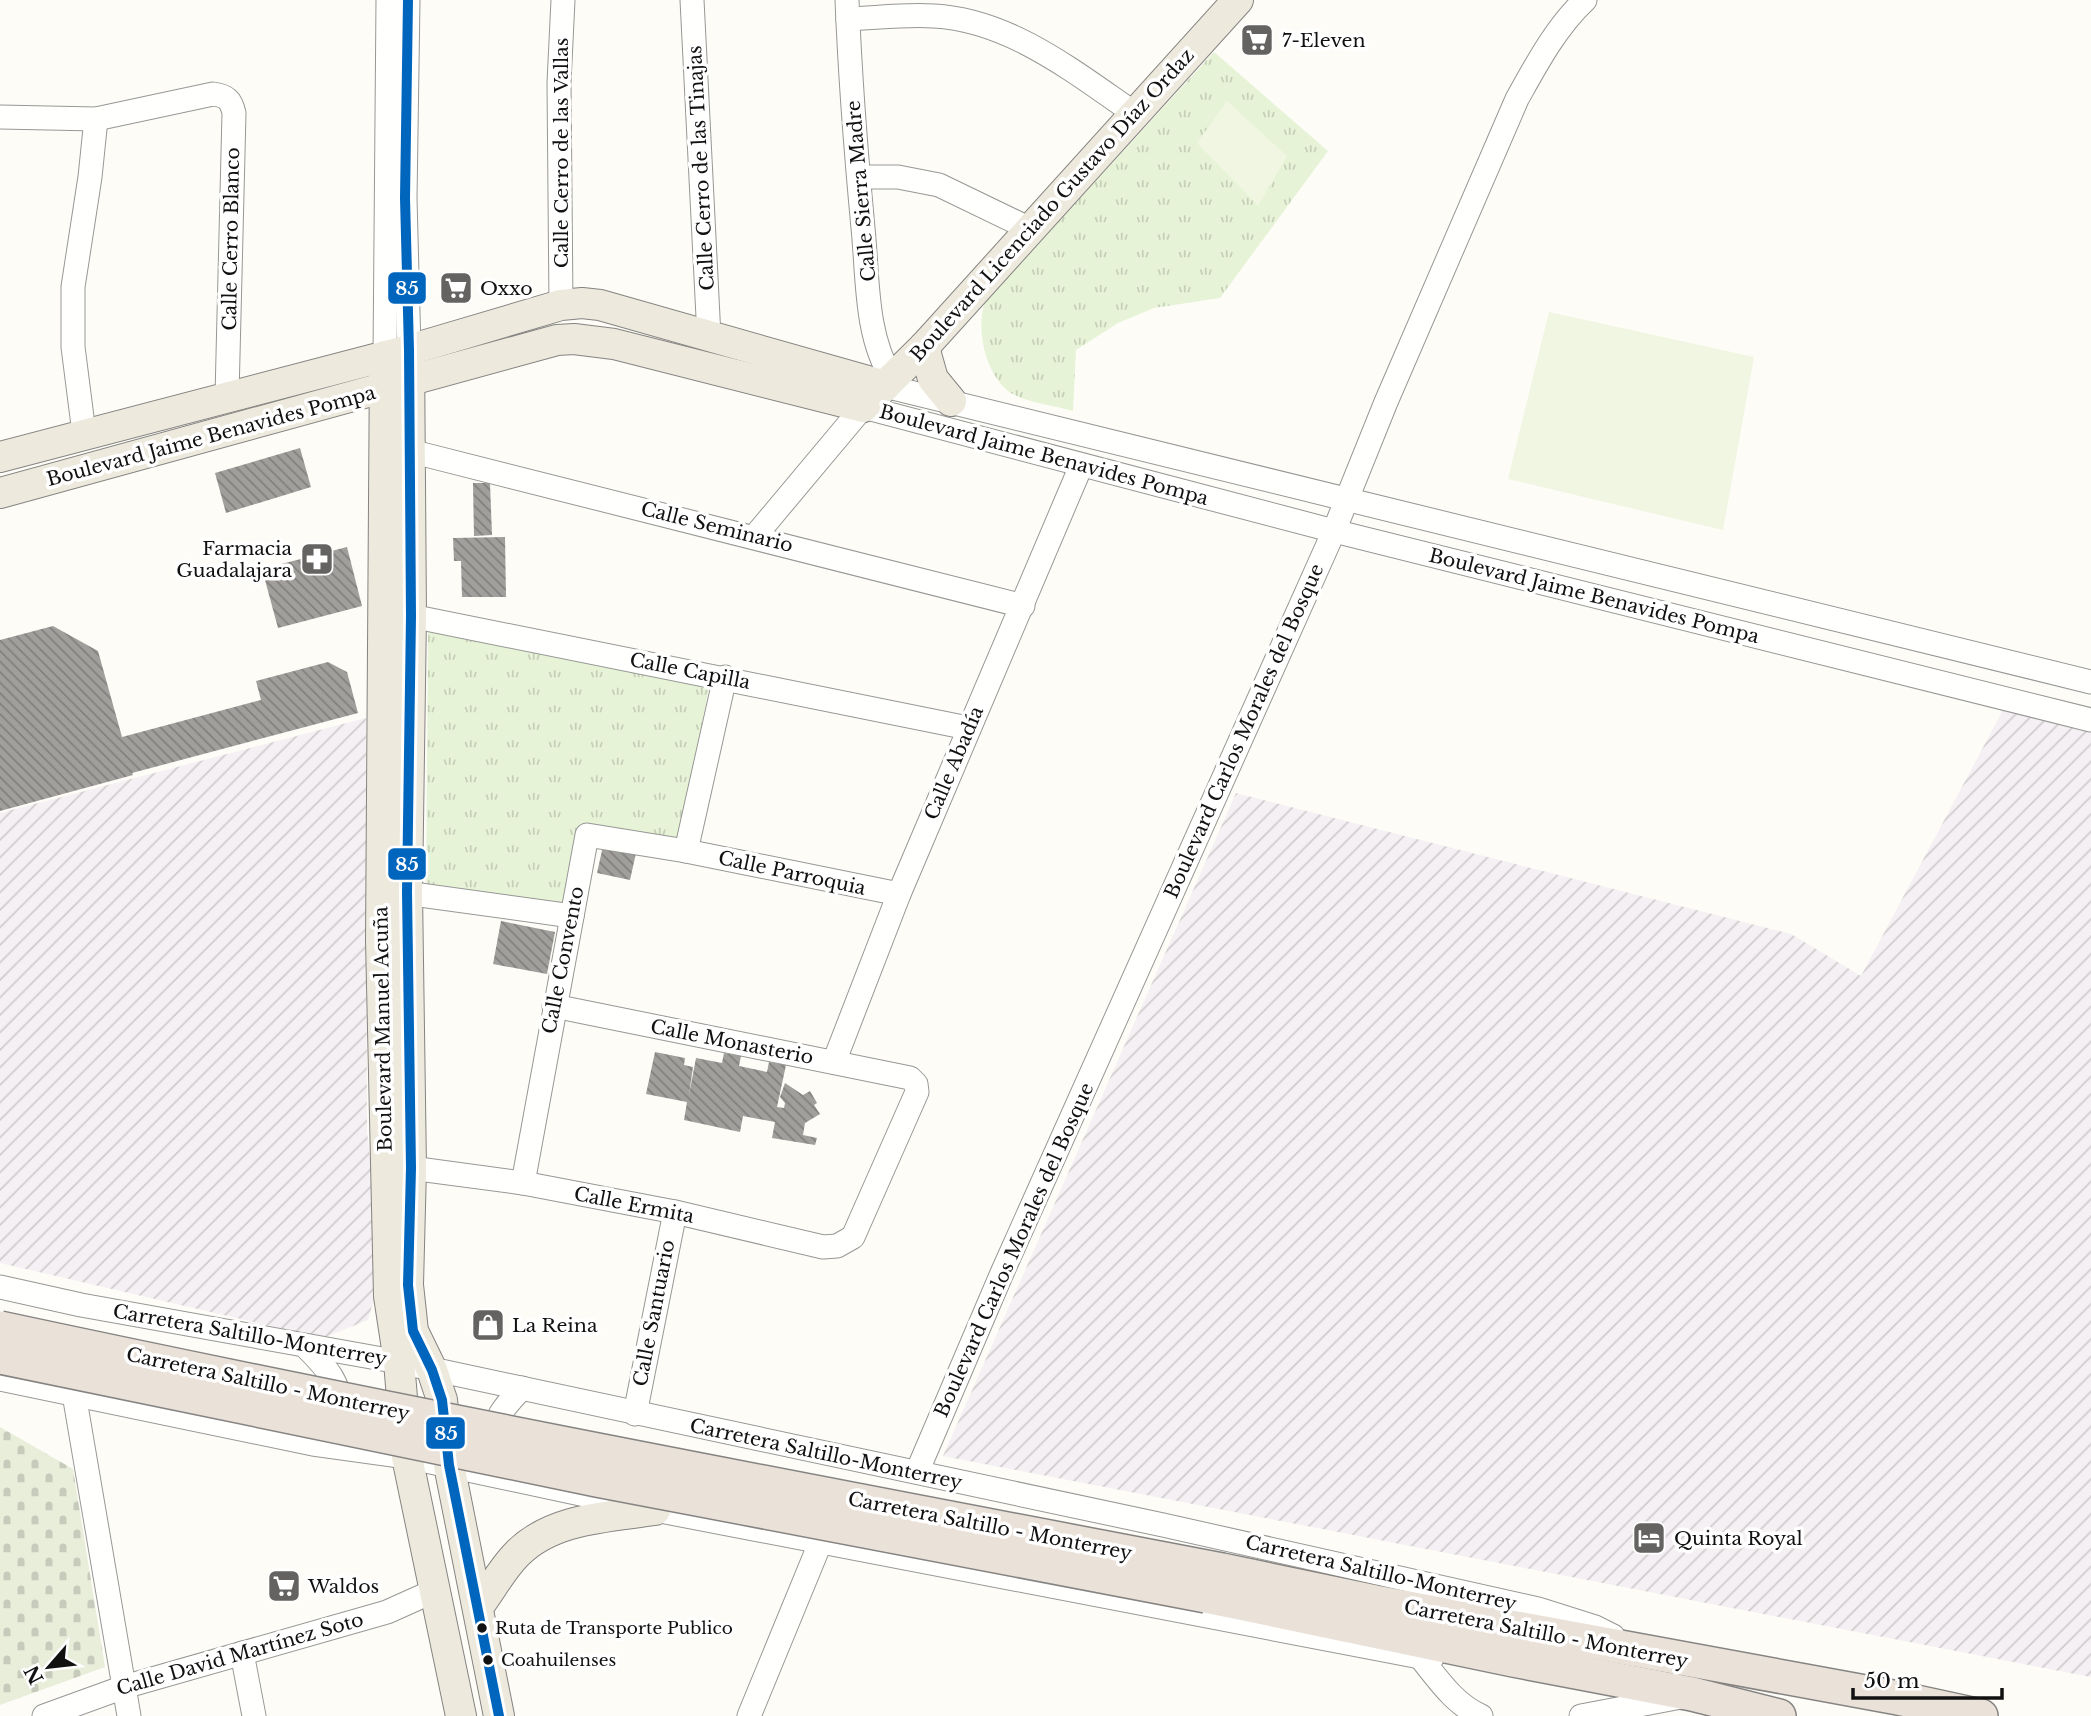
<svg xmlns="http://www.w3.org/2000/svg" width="2091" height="1716" viewBox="0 0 2091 1716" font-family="'Libre Baskerville',serif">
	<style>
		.industrial { fill: url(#industrial-furrows) }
		.cemetery { fill: url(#cemetery-stones) }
		.park { fill: url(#park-tufts) }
		.pitch { fill: #f0f6e1 }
		.building { fill: url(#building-back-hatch) }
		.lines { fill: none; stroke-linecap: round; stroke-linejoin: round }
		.minor-casing { stroke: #979795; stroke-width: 25 }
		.major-casing { stroke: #858482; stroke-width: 32 }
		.highway-casing { stroke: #858482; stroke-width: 36 }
		.minor { stroke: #fffffe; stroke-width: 23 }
		.major { stroke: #ede9dc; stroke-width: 30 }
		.highway { stroke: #eae1d8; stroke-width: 33 }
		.highway-bridge-casing { stroke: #858482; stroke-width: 36; stroke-linecap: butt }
		.highway-bridge { stroke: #eae1d8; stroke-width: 33 }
		.bus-1-casing { stroke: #fff; stroke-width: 16 }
		.bus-1 { stroke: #0065bd; stroke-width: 10 }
		.bus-dot { fill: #111; stroke: #fff; stroke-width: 2.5 }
		.labels { text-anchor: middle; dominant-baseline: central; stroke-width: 7; stroke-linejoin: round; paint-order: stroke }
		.bus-label { font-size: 17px; fill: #111; stroke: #fff; text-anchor: start }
		.poi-label { font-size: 19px; fill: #111; stroke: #fff; text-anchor: start }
		.street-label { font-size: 19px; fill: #111; stroke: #fff }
		.line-badge { stroke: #fff; stroke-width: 2.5 }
		.badge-label { font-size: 19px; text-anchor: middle; font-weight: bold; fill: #fff }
	</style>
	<defs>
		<pattern id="industrial-furrows" width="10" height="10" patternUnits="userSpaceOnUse" patternTransform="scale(1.75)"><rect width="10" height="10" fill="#f5f0f3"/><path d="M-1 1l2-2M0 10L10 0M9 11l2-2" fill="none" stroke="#d1cdcf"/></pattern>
		<pattern id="cemetery-stones" width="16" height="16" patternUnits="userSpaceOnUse" patternTransform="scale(1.75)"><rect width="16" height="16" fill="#e9eedb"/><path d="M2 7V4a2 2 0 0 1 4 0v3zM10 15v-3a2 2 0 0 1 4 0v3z" fill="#c7cbbb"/></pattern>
		<pattern id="park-tufts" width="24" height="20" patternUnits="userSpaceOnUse" patternTransform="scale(1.75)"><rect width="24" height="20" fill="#e7f3d7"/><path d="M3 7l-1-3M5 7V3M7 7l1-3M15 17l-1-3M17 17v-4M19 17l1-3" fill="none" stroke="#c5cfb8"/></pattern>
		<pattern id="building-back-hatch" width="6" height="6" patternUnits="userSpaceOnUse" patternTransform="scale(1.75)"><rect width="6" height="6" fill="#a19f9c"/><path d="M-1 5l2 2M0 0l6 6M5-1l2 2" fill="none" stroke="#82807e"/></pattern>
	</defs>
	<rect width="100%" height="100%" fill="#fdfcf7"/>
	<g class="industrial">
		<path d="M2003 710 2091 732V1677L943 1456 1236 793 1791 934 1861 976Z"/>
		<path d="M366 718 367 1131 382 1272 368 1320 323 1338 0 1263V813Z"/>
	</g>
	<path class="cemetery" d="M0 1427 73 1469 105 1667 0 1705Z"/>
	<g class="park">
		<path d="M1214 52 1328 151 1220 298 1154 308 1118 323 1076 350 1073 411C1056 406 1030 403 1015 395 986 381 975 329 985 302Z"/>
		<path d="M428 632 709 687 680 838 581 824 565 908 426 885Z"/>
	</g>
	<g class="pitch">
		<path d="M1227 101 1287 156 1258 206 1197 143Z"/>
		<path d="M1549 312 1754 357 1723 530 1508 479Z"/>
	</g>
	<g class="building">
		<path d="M300 448 311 487 226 513 215 473Z"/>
		<path d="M473 483H490L492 535 474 536Z"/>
		<path d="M505 537 506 597H462L461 561H454L453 538Z"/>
		<path d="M347 547 362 606 278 628 262 569Z"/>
		<path d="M53 626 98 651 122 737 261 700 256 681 328 662 347 672 358 713 132 773 133 775 0 811V640Z"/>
		<path d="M603 846 636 853 630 880 597 873Z"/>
		<path d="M501 921 555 932 547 974 493 964Z"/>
		<path d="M655 1052 685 1058 684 1065 693 1067 689 1095 696 1058 722 1063 724 1053 741 1056 739 1066 767 1072 769 1062 786 1065 777 1107 784 1108 785 1103 780 1097 785 1083 803 1095 810 1091 817 1103 814 1105 820 1114 805 1123 803 1135 817 1138 815 1145 772 1138 775 1122 743 1116 740 1132 684 1120 687 1102 646 1094Z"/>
	</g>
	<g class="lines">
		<defs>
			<g id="minor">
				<path d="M408 0 405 198 409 350"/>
				<path d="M692 0 709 337"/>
				<path d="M847 0C850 76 856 153 863 228 868 277 865 336 892 378"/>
				<path d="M848 19C876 18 905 14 934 16 1010 20 1074 72 1134 113"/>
				<path d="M0 117 96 119 213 94C227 96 231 100 234 113L227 396"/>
				<path d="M859 177H898L939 185 1030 229"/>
				<path d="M561 305 559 83 563 0"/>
				<path d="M385 356 388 0"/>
				<path d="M885 386 2091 682"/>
				<path d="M84 433 73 347V287L90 177 96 119"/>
				<path d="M410 451 1023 606"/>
				<path d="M755 536 863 407 1334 531 2091 720"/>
				<path d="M411 616 968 728"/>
				<path d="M686 851 725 677"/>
				<path d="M391 891 572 916"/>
				<path d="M834 1062 899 894 1081 466"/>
				<path d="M398 1162 411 1168 523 1183 675 1212 823 1247 837 1246 853 1237 917 1092 916 1084 910 1078 554 1006"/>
				<path d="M523 1183 587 835 686 851 899 894"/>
				<path d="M0 1287 81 1305 399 1362 1163 1525 1538 1609 1595 1627 1613 1636"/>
				<path d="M306 1347C324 1365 342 1383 340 1411"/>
				<path d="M0 1379 313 1444 407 1457 655 1510 1420 1657 1432 1658"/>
				<path d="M74 1394 129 1716"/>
				<path d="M635 1414 675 1212"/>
				<path d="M494 1442C493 1417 506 1405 522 1388"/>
				<path d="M917 1472 1002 1273 1334 531 1386 402 1517 99C1536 65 1556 27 1585 0"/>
				<path d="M242 1653 254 1716"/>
				<path d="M1420 1657C1438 1679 1454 1704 1481 1716"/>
				<path d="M44 1716 124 1687 387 1612 436 1590"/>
				<path d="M749 1716 821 1541"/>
				<path d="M1581 1716 1681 1697"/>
			</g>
			<g id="major">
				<path d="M924 347 933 379 951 401"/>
				<path d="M409 350 411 616 407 892 411 1168 408 1285 413 1331 432 1370 442 1400 449 1465 499 1716"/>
				<path d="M385 356 381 940 389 1296 399 1362 407 1457 461 1716"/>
				<path d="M0 457 409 350 561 305 582 303 600 305 885 386"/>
				<path d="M0 493 557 340 574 339 614 344 863 407 924 347 1238 0"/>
				<path d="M478 1607C491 1590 502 1569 517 1554 552 1518 608 1517 655 1510"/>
			</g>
			<g id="highway">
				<path d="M1222 1570 1375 1602 1898 1698 1981 1716"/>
				<path d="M1206 1596 1513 1660 1692 1694 1779 1716"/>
			</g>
		</defs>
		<use href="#minor" class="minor-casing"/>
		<use href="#major" class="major-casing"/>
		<use href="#highway" class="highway-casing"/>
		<use href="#minor" class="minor"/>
		<use href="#major" class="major"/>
		<use href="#highway" class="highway"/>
		<defs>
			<g id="highway-bridge">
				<path d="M0 1328C406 1415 814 1492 1222 1570"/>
				<path d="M0 1357 597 1480 1206 1596"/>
			</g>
		</defs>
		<use href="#highway-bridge" class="highway-bridge-casing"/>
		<use href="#highway-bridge" class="highway-bridge"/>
		<defs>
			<path id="bus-1" d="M408 0 405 198 409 350 411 616 407 892 411 1168 408 1285 413 1331 432 1370 442 1400 449 1465 499 1716"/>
		</defs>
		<use href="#bus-1" class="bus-1-casing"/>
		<use href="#bus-1" class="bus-1"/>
	</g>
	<defs>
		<symbol id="supermarket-square" viewBox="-11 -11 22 22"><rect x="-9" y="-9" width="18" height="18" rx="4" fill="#646362" stroke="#fff"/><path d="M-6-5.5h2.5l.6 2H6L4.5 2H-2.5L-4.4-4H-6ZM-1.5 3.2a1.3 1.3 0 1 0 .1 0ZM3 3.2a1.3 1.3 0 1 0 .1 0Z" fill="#fff"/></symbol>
		<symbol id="pharmacy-square" viewBox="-11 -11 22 22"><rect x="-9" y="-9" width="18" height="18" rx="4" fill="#646362" stroke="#fff"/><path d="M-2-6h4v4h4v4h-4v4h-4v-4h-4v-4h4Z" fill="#fff"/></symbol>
		<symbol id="shop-square" viewBox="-11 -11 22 22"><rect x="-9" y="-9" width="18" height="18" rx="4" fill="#646362" stroke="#fff"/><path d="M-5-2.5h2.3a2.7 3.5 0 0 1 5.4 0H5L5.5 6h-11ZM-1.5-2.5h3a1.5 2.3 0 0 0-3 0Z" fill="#fff"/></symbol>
		<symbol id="hotel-square" viewBox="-11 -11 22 22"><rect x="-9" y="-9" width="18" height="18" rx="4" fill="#646362" stroke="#fff"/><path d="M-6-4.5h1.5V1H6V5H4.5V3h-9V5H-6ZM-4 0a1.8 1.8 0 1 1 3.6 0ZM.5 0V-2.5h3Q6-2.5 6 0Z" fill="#fff"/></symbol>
	</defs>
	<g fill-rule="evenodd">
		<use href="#supermarket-square" x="1238" y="21" width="38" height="38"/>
		<use href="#supermarket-square" x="437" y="269" width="38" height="38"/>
		<use href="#pharmacy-square" x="298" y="540" width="38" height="38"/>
		<use href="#shop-square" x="469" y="1306" width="38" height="38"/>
		<use href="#hotel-square" x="1630" y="1519" width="38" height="38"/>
		<use href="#supermarket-square" x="265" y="1567" width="38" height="38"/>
	</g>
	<g class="bus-dot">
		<circle cx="482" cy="1628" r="6"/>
		<circle cx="488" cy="1660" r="6"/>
	</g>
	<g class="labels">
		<g class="bus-label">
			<text x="495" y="1628">Ruta de Transporte Publico</text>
			<text x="501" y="1660">Coahuilenses</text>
		</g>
		<g class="poi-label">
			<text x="1282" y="40">7-Eleven</text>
			<text x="480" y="288">Oxxo</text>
			<text x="292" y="548" text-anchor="end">Farmacia<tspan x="292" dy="22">Guadalajara</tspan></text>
			<text x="512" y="1325">La Reina</text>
			<text x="1674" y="1538">Quinta Royal</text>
			<text x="308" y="1586">Waldos</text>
		</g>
		<g class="street-label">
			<text transform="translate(561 153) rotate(-90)">Calle Cerro de las Vallas</text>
			<text transform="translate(701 168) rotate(-93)">Calle Cerro de las Tinajas</text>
			<text transform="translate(861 191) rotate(-95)">Calle Sierra Madre</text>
			<text transform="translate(1052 205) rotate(-48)">Boulevard Licenciado Gustavo Díaz Ordaz</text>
			<text transform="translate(231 239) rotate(-89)">Calle Cerro Blanco</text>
			<text transform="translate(211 436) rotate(-15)">Boulevard Jaime Benavides Pompa</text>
			<text transform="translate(1044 455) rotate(15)">Boulevard Jaime Benavides Pompa</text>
			<text transform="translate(717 527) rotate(14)">Calle Seminario</text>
			<text transform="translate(1594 596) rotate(14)">Boulevard Jaime Benavides Pompa</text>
			<text transform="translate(690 671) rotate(11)">Calle Capilla</text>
			<text transform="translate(1244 731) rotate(-66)">Boulevard Carlos Morales del Bosque</text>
			<text transform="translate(954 763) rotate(-67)">Calle Abadía</text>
			<text transform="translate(792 873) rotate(12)">Calle Parroquia</text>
			<text transform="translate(563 960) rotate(-79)">Calle Convento</text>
			<text transform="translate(383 1029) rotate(-91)">Boulevard Manuel Acuña</text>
			<text transform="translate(732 1042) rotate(11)">Calle Monasterio</text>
			<text transform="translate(634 1205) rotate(11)">Calle Ermita</text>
			<text transform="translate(1014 1250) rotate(-66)">Boulevard Carlos Morales del Bosque</text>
			<text transform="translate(654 1313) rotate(-79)">Calle Santuario</text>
			<text transform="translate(250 1335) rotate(10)">Carretera Saltillo-Monterrey</text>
			<text transform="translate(268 1384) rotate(12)">Carretera Saltillo - Monterrey</text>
			<text transform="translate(826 1454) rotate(12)">Carretera Saltillo-Monterrey</text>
			<text transform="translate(990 1526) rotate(11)">Carretera Saltillo - Monterrey</text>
			<text transform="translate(1381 1573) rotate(13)">Carretera Saltillo-Monterrey</text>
			<text transform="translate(1546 1634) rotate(11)">Carretera Saltillo - Monterrey</text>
			<text transform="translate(240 1654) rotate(-16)">Calle David Martínez Soto</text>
		</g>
	</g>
	<g class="line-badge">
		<rect x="387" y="271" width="40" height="34" rx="7" fill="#0065bd"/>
		<rect x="387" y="847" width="40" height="34" rx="7" fill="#0065bd"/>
		<rect x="425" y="1416" width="41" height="34" rx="7" fill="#0065bd"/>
	</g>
	<g class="badge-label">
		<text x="407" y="295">85</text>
		<text x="407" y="871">85</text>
		<text x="446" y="1440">85</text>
	</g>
	<g transform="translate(49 1667) rotate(242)" stroke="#ffffff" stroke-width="5" paint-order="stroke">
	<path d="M0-5L12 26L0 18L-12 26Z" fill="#111111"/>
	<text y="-10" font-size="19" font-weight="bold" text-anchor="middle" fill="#111111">N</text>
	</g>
	<path d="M1853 1688v10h149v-10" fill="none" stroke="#111111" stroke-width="3.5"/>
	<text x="1864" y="1688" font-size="21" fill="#111111" stroke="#ffffff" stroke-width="5" paint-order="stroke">50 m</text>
</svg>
